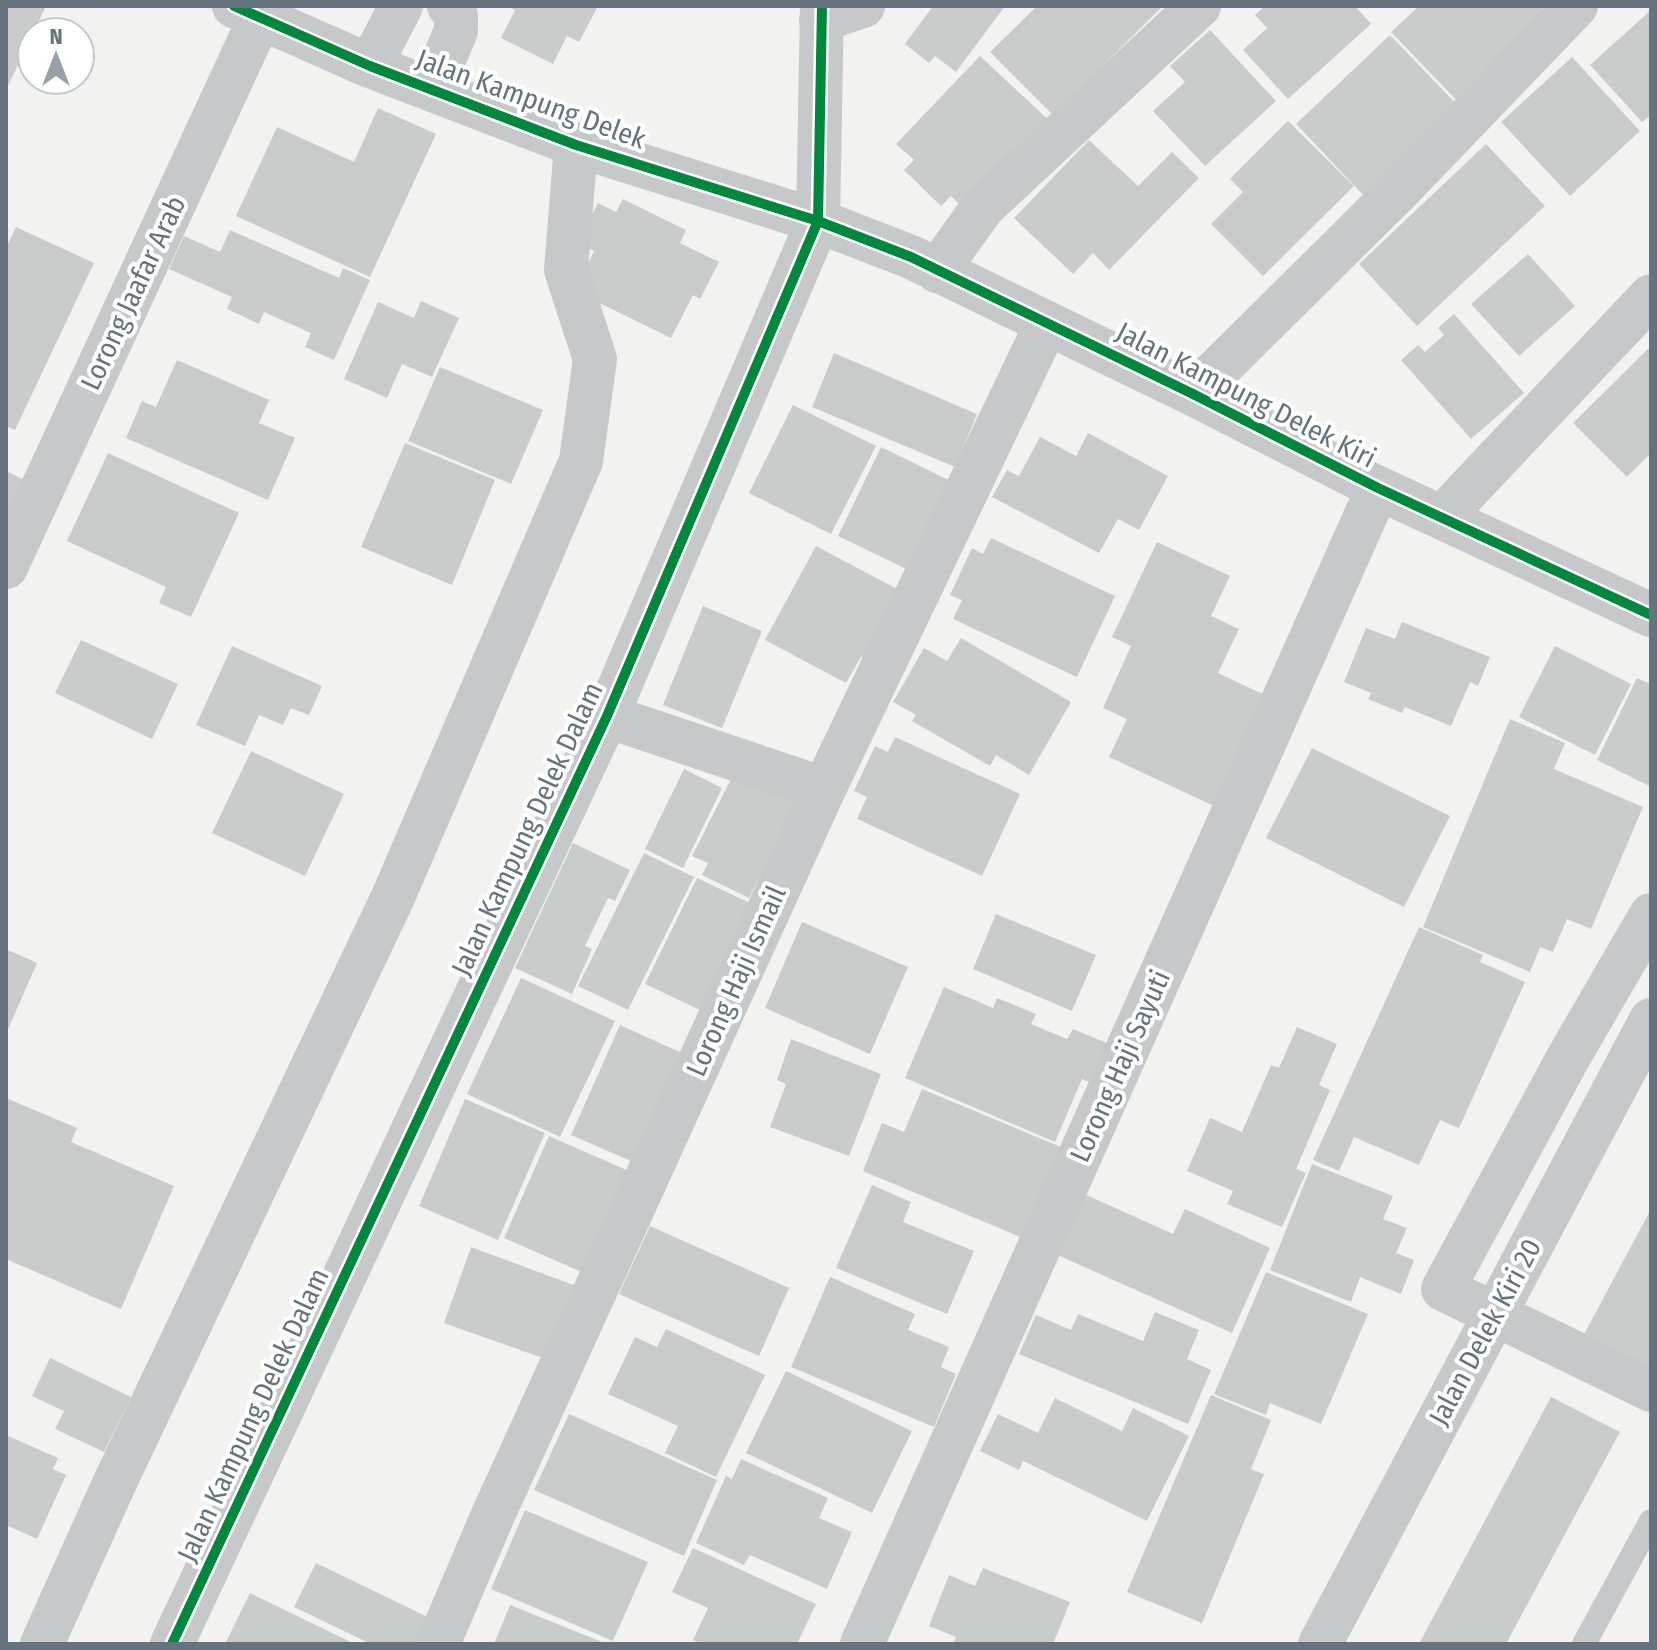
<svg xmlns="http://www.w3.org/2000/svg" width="1657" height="1650" viewBox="0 0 1657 1650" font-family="'Fira Sans Condensed',sans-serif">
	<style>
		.building { fill: #cacccc }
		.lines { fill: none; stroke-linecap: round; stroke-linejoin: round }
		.service { stroke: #c7c8c9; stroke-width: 24 }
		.minor { stroke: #c7c8c9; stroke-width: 44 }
		.cycleway-casing { stroke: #fff; stroke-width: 15 }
		.cycleway { stroke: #00873e; stroke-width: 10 }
		.labels { text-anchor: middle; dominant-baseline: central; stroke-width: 8; stroke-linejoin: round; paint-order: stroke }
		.street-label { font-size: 28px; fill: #65737e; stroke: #fff }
	</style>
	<rect width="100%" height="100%" fill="#f2f3f1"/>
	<g class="building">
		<path d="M6 6H46L6 90Z"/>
		<path d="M506 6H598L579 42 567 36 553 64 501 38 515 10Z"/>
		<path d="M933 6H1005L956 72 935 56 929 63 905 44Z"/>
		<path d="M1037 6H1163L1053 115 990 52Z"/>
		<path d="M1265 6H1355L1371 24 1288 99 1243 50 1267 28 1255 15Z"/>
		<path d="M1419 6H1540L1555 22 1464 108 1391 32Z"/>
		<path d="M1651 10V115L1642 122 1590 65Z"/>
		<path d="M1210 30 1276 101 1205 166 1153 111 1185 82 1170 66Z"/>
		<path d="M1390 35 1464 112 1369 201 1296 124Z"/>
		<path d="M980 56 1053 124 968 212 951 196 941 206 904 170 914 160 896 144Z"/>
		<path d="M1572 57 1640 131 1570 196 1501 122Z"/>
		<path d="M378 108 436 134 370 277 236 216 277 127 354 162Z"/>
		<path d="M1288 121 1354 186 1263 276 1211 224 1243 192 1230 179Z"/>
		<path d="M1089 140 1138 186 1172 152 1199 178 1109 270 1093 253 1073 274 1014 218Z"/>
		<path d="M1486 144 1545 206 1417 326 1359 264Z"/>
		<path d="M623 199 686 230 680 243 719 262 700 299 693 295 671 338 575 291 594 251 578 243 598 203 616 212Z"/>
		<path d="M16 227 94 263 15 430 6 426V248Z"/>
		<path d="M230 230 339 278 343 268 370 280 334 360 305 347 311 333 264 312 259 324 227 309 232 297 169 269 184 236 220 252Z"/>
		<path d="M1528 254 1575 306 1519 356 1471 304Z"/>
		<path d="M421 301 459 318 432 377 402 364 387 398 344 379 378 302 414 318Z"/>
		<path d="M1454 314 1524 393 1471 439 1401 360 1418 345 1425 352 1444 335 1438 328Z"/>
		<path d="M1648 349 1651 352V453L1627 477 1573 423Z"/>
		<path d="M834 353 977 414 955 467 812 407Z"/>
		<path d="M177 360 269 400 259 423 295 438 268 500 126 438 142 401 156 407Z"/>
		<path d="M440 367 543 410 511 484 408 441Z"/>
		<path d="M793 405 876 446 831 534 749 493Z"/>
		<path d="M1088 433 1168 476 1139 530 1118 519 1099 553 992 497 1007 470 1019 476 1040 437 1076 456Z"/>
		<path d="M405 443 495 480 452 585 361 547Z"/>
		<path d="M881 447 965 488 923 577 838 536Z"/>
		<path d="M108 453 239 513 191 617 159 603 166 587 67 541Z"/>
		<path d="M6 471 29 482 6 533Z"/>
		<path d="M991 538 1115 596 1077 677 953 619 962 600 950 595 972 548 983 554Z"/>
		<path d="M1157 542 1230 576 1211 616 1239 629 1218 673 1267 696 1216 807 1109 757 1127 719 1103 708 1131 646 1112 637Z"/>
		<path d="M816 546 914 598 877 666 861 657 846 683 765 640Z"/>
		<path d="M703 606 762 631 722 728 663 705Z"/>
		<path d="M1402 622 1490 657 1478 686 1470 682 1451 726 1405 707 1402 713 1368 699 1371 693 1344 682 1366 628 1395 639Z"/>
		<path d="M961 638 1071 702 1029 775 996 755 990 766 912 721 916 715 893 702 924 648 947 661Z"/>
		<path d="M81 640 178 684 152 739 55 693Z"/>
		<path d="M232 646 322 686 309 715 291 708 283 725 259 715 245 746 196 725Z"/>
		<path d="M1555 646 1631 684 1595 755 1519 717Z"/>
		<path d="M1637 678 1651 684V787L1597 760Z"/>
		<path d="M1510 719 1565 743 1554 769 1643 807 1591 929 1567 919 1553 952 1540 947 1530 972 1423 927Z"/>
		<path d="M895 737 1020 794 982 876 857 819 867 797 854 791 875 746 888 752Z"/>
		<path d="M1312 748 1450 816 1404 907 1266 838Z"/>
		<path d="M251 751 344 794 305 876 212 833Z"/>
		<path d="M739 763 801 795 749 898 702 875 708 863 692 856Z"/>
		<path d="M684 769 722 788 683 868 645 849Z"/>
		<path d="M573 843 630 870 615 901 608 898 585 946 592 949 572 994 515 968Z"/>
		<path d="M644 853 694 877 628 1010 578 986Z"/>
		<path d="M697 878 752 904 700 1010 645 984Z"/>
		<path d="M996 914 1096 955 1072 1011 973 969Z"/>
		<path d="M802 922 908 967 870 1054 765 1008Z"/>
		<path d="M1419 927 1483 955 1480 962 1525 982 1459 1128 1440 1120 1419 1165 1354 1137 1339 1171 1313 1160Z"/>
		<path d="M6 949 37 963 6 1034Z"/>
		<path d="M521 978 615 1021 560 1137 467 1094Z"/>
		<path d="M944 987 993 1008 997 998 1036 1014 1031 1024 1067 1039 1073 1029 1109 1044 1092 1083 1082 1079 1055 1142 905 1078Z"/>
		<path d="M620 1025 682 1053 633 1162 571 1135Z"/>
		<path d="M1297 1027 1337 1044 1319 1085 1330 1090 1296 1169 1306 1173 1282 1227 1227 1204 1233 1191 1187 1171 1210 1118 1242 1132 1271 1065 1279 1068Z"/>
		<path d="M791 1039 881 1074 849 1156 770 1127 786 1084 777 1080Z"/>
		<path d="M922 1089 1061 1147 1023 1238 863 1171 882 1123 904 1132Z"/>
		<path d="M6 1098 77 1128 71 1142 174 1186 121 1309 6 1259Z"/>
		<path d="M465 1099 545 1133 498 1240 419 1206Z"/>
		<path d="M549 1136 638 1175 593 1277 504 1238Z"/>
		<path d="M1312 1164 1393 1196 1383 1219 1407 1228 1396 1253 1414 1260 1401 1294 1360 1277 1351 1302 1270 1270Z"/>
		<path d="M872 1185 911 1202 903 1222 974 1251 947 1314 836 1268Z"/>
		<path d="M1080 1192 1173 1234 1185 1209 1270 1248 1232 1333 1053 1253Z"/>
		<path d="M1651 1209V1377L1581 1340Z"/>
		<path d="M650 1226 789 1288 759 1356 619 1294Z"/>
		<path d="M471 1247 579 1287 551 1361 444 1323Z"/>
		<path d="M1266 1272 1368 1314 1321 1424 1270 1403 1266 1415 1214 1394Z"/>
		<path d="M830 1277 915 1314 908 1330 949 1347 941 1367 956 1374 934 1427 791 1367Z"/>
		<path d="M1155 1312 1199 1330 1187 1359 1211 1370 1188 1424 1019 1354 1036 1315 1071 1330 1078 1314 1143 1341Z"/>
		<path d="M666 1329 765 1375 716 1477 665 1453 678 1426 608 1394 635 1337 657 1347Z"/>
		<path d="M50 1358 131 1397 104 1452 55 1429 64 1411 32 1396Z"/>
		<path d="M786 1371 912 1431 872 1513 746 1453Z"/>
		<path d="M1211 1395 1271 1420 1251 1469 1264 1474 1202 1623 1127 1592Z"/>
		<path d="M1551 1397 1620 1432 1600 1469 1506 1644H1419Z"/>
		<path d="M1055 1398 1122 1431 1133 1408 1189 1436 1147 1521 1023 1461 1019 1470 980 1451 998 1414 1038 1433Z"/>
		<path d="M569 1414 717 1480 684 1556 534 1490Z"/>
		<path d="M6 1435 58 1458 53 1469 66 1475 37 1539 6 1525Z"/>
		<path d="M741 1459 828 1498 819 1518 852 1532 827 1589 750 1555 744 1565 696 1543 726 1476 732 1479Z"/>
		<path d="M525 1510 648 1562 613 1641 491 1589Z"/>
		<path d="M693 1548 816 1604 797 1644H701L693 1640 708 1608 672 1592Z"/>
		<path d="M316 1563 432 1619 420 1644H371L294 1607Z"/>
		<path d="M983 1568 1070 1602 1053 1644H953L956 1637 929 1626 949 1575 975 1586Z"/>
		<path d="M250 1593 355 1644H225Z"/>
		<path d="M510 1605 607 1644H494Z"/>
	</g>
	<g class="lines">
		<path class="service" d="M1584 1644 1651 1521"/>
		<g class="minor">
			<path d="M234 6 370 66 576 145 818 221 911 257 1193 394 1378 488 1651 615"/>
			<path d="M821 20 863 6"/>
			<path d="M370 66 401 6"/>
			<path d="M431 89 456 31V16L449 6"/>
			<path d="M937 271 983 207 1199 6"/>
			<path d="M1193 394 1402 187 1576 6"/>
			<path d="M1442 517 1651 296"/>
			<path d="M6 567 260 18"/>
			<path d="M607 716 824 789"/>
			<path d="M1651 915 1568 1058 1443 1289 1651 1390"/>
			<path d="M42 1644 115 1482 393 897 581 461 595 359 566 270 576 145"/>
			<path d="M172 1644 607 716 818 221 822 6"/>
			<path d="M438 1644 493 1515 824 789 1047 323"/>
			<path d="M862 1644 1378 488"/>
			<path d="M1320 1644 1651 1020"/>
		</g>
		<defs>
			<g id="cycleway">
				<path d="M234 6 370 66 576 145 818 221 911 257 1193 394 1378 488 1651 615"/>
				<path d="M172 1644 607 716 818 221 822 6"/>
			</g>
		</defs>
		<use href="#cycleway" class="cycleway-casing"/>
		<use href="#cycleway" class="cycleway"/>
	</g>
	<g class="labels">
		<g class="street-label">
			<text transform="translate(531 99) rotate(20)">Jalan Kampung Delek</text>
			<text transform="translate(133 293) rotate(-65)">Lorong Jaafar Arab</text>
			<text transform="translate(1246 395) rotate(27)">Jalan Kampung Delek Kiri</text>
			<text transform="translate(527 829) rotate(-65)">Jalan Kampung Delek Dalam</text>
			<text transform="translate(736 981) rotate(-66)">Lorong Haji Ismail</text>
			<text transform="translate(1120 1066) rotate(-66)">Lorong Haji Sayuti</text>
			<text transform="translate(1485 1332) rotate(-62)">Jalan Delek Kiri 20</text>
			<text transform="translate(253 1415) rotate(-65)">Jalan Kampung Delek Dalam</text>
		</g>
	</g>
	<rect width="1657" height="1650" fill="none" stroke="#65737e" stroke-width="16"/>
	<g transform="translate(56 56)"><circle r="38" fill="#ffffff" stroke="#c1c7cb" stroke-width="2"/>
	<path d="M0-6L14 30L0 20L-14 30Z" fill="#96a0a6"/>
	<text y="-12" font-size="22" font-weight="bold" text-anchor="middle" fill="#65737e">N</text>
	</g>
</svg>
